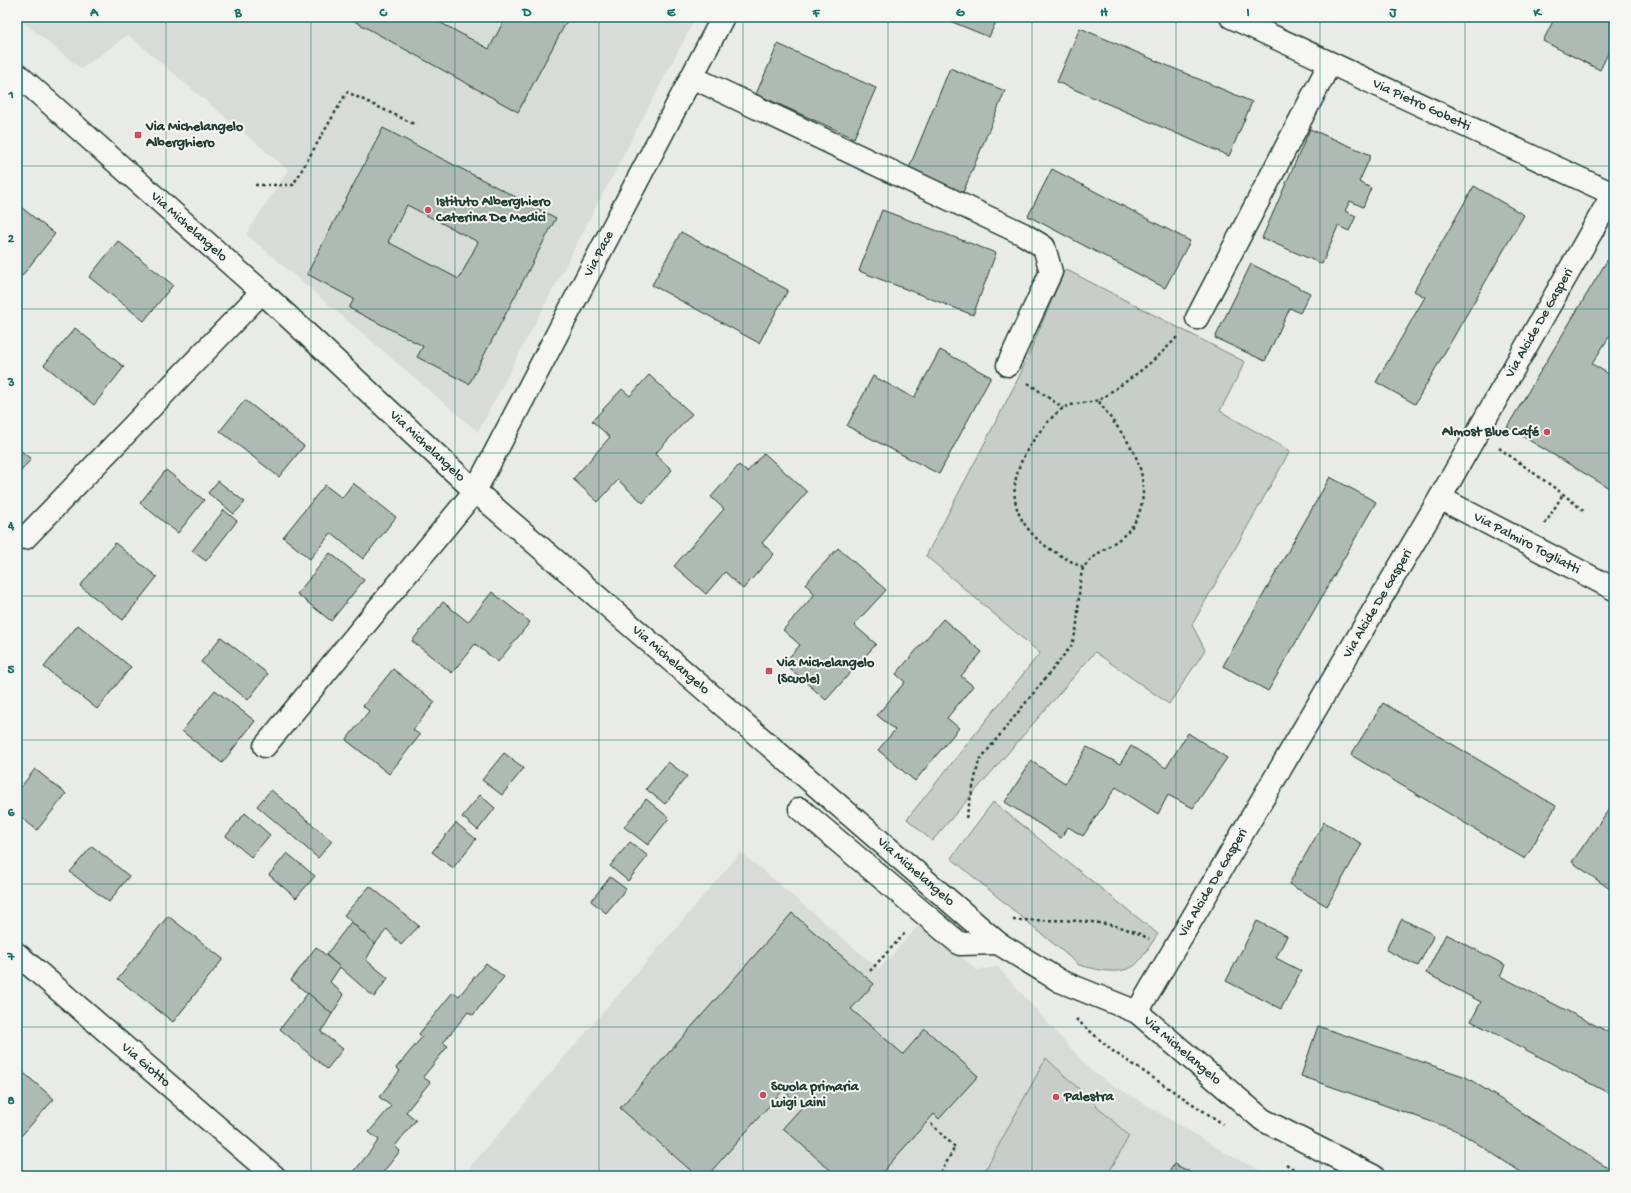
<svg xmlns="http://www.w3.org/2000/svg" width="1631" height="1193" viewBox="0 0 1631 1193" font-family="'Gochi Hand',sans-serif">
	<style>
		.built { fill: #d8dcd8 }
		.green { fill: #c7cec9; stroke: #73867e }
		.building { fill: #b0bab5; stroke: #1f3d34; fill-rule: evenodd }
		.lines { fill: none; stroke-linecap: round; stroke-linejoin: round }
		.minor-casing { stroke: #1f3d34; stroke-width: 25 }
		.path { stroke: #1f3d34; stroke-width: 2.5; stroke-dasharray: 3 3; stroke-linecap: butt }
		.minor { stroke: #f6f6f2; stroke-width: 22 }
		.grid { fill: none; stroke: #0f766e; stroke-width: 1; stroke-opacity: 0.55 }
		.poi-dot { fill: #d1495b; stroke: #f6f6f2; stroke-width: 1.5 }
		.labels { text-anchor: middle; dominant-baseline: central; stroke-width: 4; stroke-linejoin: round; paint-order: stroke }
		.street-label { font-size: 14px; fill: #1f3d34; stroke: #f6f6f2 }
		.poi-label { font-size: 14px; font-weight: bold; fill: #1f3d34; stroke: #f6f6f2; text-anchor: start }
		.neatline { fill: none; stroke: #0f766e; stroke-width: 1.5 }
		.grid-label { font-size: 13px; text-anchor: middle; font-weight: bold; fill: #0f766e }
	</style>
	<rect width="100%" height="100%" fill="#e9ebe7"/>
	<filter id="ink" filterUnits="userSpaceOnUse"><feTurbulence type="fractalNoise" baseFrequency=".025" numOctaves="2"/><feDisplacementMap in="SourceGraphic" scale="8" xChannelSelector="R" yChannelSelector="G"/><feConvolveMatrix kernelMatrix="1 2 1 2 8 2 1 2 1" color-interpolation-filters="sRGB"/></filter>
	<g filter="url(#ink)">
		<g class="built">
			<path d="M17 17H696L478 432 246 234 288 170 128 35 81 69Z"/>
			<path d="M741 852 879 969 921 923 977 970 998 967 1092 1072 1229 1155 1272 1176H462Z"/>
		</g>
		<g class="green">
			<path d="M1065 269 1245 362 1220 411 1290 451 1192 625 1205 650 1169 704 1095 652 932 841 907 819 1040 653 926 556 1019 377Z"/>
			<path d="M993 802 1158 934C1152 942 1141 961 1134 966 1117 976 1096 969 1079 965L951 858Z"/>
			<path d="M1046 1058 1129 1136 1107 1176H982Z"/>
		</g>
		<g class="building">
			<path d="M347 17H430L489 49 506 17H569L518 112Z"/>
			<path d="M940 17H998L989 37Z"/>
			<path d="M1555 17H1614V41L1600 70 1543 41Z"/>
			<path d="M1080 28 1252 102 1229 156 1057 82Z"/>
			<path d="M778 44 876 88 854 138 756 94Z"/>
			<path d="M950 68 1005 91 962 195 907 173Z"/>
			<path d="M383 128 556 218 469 384 417 357 423 346 349 308 354 299 307 274ZM407 205 478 242 459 279 388 242Z"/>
			<path d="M1310 129 1371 155 1359 182 1371 188 1363 207 1350 201 1345 211 1356 216 1349 231 1338 226 1322 264 1262 238Z"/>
			<path d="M1052 169 1190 241 1165 288 1028 216Z"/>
			<path d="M1474 186 1524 215 1415 404 1376 382 1425 297 1414 291Z"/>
			<path d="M17 204 55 234 17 282Z"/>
			<path d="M882 210 996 253 973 315 859 271Z"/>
			<path d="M681 232 788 290 759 343 652 285Z"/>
			<path d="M118 241 173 285 144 321 89 277Z"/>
			<path d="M1608 259 1614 262V329L1592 364 1614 377V491L1507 427Z"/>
			<path d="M1251 264 1310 293 1300 313 1290 308 1265 361 1215 338Z"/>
			<path d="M75 328 124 367 94 405 44 365Z"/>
			<path d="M940 350 991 377 939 474 847 426 873 376 914 398Z"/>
			<path d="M649 375 692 414 655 454 672 470 643 503 618 480 598 502 573 479 610 437 592 421 622 389 630 396Z"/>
			<path d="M245 400 304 446 279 477 220 431Z"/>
			<path d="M17 448 31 459 17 476Z"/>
			<path d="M764 453 807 492 762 543 774 554 743 589 725 572 706 594 674 566 724 509 711 497 739 465 747 472Z"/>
			<path d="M166 470 204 500 178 533 140 503Z"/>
			<path d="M1330 477 1376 502 1268 691 1223 666Z"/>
			<path d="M218 481 245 502 234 514 208 493Z"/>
			<path d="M353 483 396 517 363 559 331 533 310 559 283 537 325 485 342 498Z"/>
			<path d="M224 510 237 521 206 561 192 551Z"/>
			<path d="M115 543 157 577 123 620 80 586Z"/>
			<path d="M838 548 886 590 854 625 876 644 826 700 784 663 800 645 783 630 815 594 805 584Z"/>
			<path d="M330 553 364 580 331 621 297 594Z"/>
			<path d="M492 592 530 622 498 662 475 644 452 673 412 641 443 602 468 622Z"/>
			<path d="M943 619 982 652 961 676 973 686 947 718 959 728 915 781 878 750 895 730 877 715 905 682 896 674Z"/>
			<path d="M78 625 131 667 97 709 44 667Z"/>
			<path d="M221 637 268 674 248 700 201 662Z"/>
			<path d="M393 669 435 702 413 730 420 735 389 774 346 740 369 711 363 706Z"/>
			<path d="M215 690 255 721 222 763 182 731Z"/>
			<path d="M1383 703 1556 806 1525 859 1351 755Z"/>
			<path d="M1188 733 1227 758 1193 808 1168 795 1158 814 1116 787 1083 836 1068 827 1061 838 1005 802 1031 761 1065 783 1087 747 1120 764 1131 746 1166 768Z"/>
			<path d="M504 753 524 768 502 795 482 780Z"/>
			<path d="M668 762 687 776 665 804 646 789Z"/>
			<path d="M35 769 66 794 37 830 17 814V792Z"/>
			<path d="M271 790 332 841 318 858 257 806Z"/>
			<path d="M480 795 495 808 478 830 462 817Z"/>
			<path d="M646 799 669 818 648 845 624 827Z"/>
			<path d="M1614 802V892L1572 862Z"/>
			<path d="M245 813 270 835 251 857 226 836Z"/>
			<path d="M1324 822 1362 844 1327 906 1289 884Z"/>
			<path d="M456 823 476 839 453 868 432 852Z"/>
			<path d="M630 842 648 856 628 881 610 866Z"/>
			<path d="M92 846 129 876 109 902 70 872Z"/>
			<path d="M287 853 315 876 296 898 269 875Z"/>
			<path d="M610 877 626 889 606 913 591 901Z"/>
			<path d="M370 886 419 926 401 945 387 929 375 944 344 915Z"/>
			<path d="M792 913 874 984 851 1009 903 1054 925 1029 978 1076 939 1119 934 1114 879 1176H837L783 1128 802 1107 783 1090 707 1176H697L620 1108Z"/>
			<path d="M168 916 223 959 173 1022 118 979Z"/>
			<path d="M1402 919 1434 935 1418 966 1386 950Z"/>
			<path d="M1257 921 1287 936 1276 958 1301 971 1281 1009 1226 981Z"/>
			<path d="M351 922 375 944 366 960 388 978 374 997 326 955Z"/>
			<path d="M1446 934 1505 965 1500 976 1614 1035V1096L1471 1021 1481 1002 1426 973Z"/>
			<path d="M316 947 340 967 330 982 344 995 332 1014 291 980Z"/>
			<path d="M486 963 504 977 473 1015 468 1012 443 1043 448 1046 423 1077 430 1082 406 1112 416 1120 395 1146 400 1151 380 1176H356L353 1173 379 1140 369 1132 391 1106 379 1097 400 1071 396 1068 422 1037 419 1034 453 992 459 996Z"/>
			<path d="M308 993 332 1014 321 1032 343 1049 327 1069 280 1029Z"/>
			<path d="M1318 1026 1466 1077 1614 1172V1176H1527L1458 1131 1301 1076Z"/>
			<path d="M17 1067 54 1099 21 1136 17 1132Z"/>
			<path d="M1174 1164 1198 1176H1167Z"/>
		</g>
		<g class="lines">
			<defs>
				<g id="minor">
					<path id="s1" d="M1231 17 1613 194"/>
					<path id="s2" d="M17 74 262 292 475 491 998 943 1060 981 1137 1012 1263 1120 1373 1176"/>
					<path d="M692 77 1023 234 1044 247 1051 272 1008 365"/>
					<path d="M1197 318 1330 63"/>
					<path id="s3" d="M1440 498 1614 589"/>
					<path d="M25 538 262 292"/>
					<path id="s4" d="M265 746 475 491 723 17"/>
					<path d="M800 809 960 944 998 943"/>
					<path id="s5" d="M17 954 274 1176"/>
					<path id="s6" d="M1137 1012 1440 498 1614 192"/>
				</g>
			</defs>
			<use href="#minor" class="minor-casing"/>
			<g class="path">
				<path d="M255 185H293L347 92 416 125"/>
				<path d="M1028 383 1063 408"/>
				<path d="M1499 448 1563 494 1584 511"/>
				<path d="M1545 524 1563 494"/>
				<path d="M1083 568C1064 557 1043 548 1029 530 1004 500 1015 466 1035 438 1043 427 1052 416 1062 409 1073 402 1086 404 1098 400 1104 398 1110 392 1115 389 1139 373 1159 357 1178 336"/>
				<path d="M966 818 979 761 1072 645C1073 640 1075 635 1076 630 1079 617 1078 575 1084 567 1096 551 1116 545 1129 530 1138 520 1143 505 1143 491 1143 451 1118 431 1098 400"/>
				<path d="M1013 920C1058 921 1109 916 1149 939"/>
				<path d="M870 971 905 933"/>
				<path d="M1076 1019 1114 1052 1223 1124"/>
				<path d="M931 1124 955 1147 939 1176"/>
				<path d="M1286 1164 1304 1176"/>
			</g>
			<use href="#minor" class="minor"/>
		</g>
	</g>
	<path class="grid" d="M166 17V1176M311 17V1176M455 17V1176M599 17V1176M743 17V1176M888 17V1176M1032 17V1176M1176 17V1176M1320 17V1176M1465 17V1176M17 166H1614M17 309H1614M17 453H1614M17 596H1614M17 740H1614M17 884H1614M17 1027H1614"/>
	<g class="poi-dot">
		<rect x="134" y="131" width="8" height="8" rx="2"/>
		<circle cx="428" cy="210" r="4"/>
		<circle cx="1547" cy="432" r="4"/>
		<rect x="765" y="667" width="8" height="8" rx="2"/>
		<circle cx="763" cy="1095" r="4"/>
		<circle cx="1056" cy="1097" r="4"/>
	</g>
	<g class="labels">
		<g class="street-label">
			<text stroke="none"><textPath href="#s1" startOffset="210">Via Pietro Gobetti</textPath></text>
			<text stroke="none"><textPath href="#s2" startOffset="230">Via Michelangelo</textPath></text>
			<text stroke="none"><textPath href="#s4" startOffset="598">Via Pace</textPath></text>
			<text stroke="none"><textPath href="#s6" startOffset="798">Via Alcide De Gasperi</textPath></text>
			<text stroke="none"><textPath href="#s2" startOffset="554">Via Michelangelo</textPath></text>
			<text stroke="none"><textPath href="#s3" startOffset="98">Via Palmiro Togliatti</textPath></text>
			<text stroke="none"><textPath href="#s6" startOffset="474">Via Alcide De Gasperi</textPath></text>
			<text stroke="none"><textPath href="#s2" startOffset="878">Via Michelangelo</textPath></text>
			<text stroke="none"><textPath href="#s2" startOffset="1202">Via Michelangelo</textPath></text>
			<text stroke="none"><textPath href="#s6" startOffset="150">Via Alcide De Gasperi</textPath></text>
			<text stroke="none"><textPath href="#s2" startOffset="1526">Via Michelangelo</textPath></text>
			<text stroke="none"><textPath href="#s5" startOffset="170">Via Giotto</textPath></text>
		</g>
		<g class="poi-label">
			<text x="146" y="127">Via Michelangelo<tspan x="146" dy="16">Alberghiero</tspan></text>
			<text x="436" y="202">Istituto Alberghiero<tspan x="436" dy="16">Caterina De Medici</tspan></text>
			<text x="1539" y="432" text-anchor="end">Almost Blue Café</text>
			<text x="777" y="663">Via Michelangelo<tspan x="777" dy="16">(Scuole)</tspan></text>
			<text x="771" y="1087">Scuola primaria<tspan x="771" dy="16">Luigi Laini</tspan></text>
			<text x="1064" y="1097">Palestra</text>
		</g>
	</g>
	<rect width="1631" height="1193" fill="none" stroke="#f6f6f2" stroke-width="44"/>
	<rect x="22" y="22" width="1587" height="1149" class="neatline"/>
	<g class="grid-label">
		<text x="94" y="16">A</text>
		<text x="238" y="16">B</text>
		<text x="383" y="16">C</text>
		<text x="527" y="16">D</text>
		<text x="671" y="16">E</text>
		<text x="816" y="16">F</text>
		<text x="960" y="16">G</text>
		<text x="1104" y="16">H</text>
		<text x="1248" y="16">I</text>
		<text x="1393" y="16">J</text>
		<text x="1537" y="16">K</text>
		<text x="11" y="98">1</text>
		<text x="11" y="242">2</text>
		<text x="11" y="386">3</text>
		<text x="11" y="529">4</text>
		<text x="11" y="673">5</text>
		<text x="11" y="816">6</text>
		<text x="11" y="960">7</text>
		<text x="11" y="1104">8</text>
	</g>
</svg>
